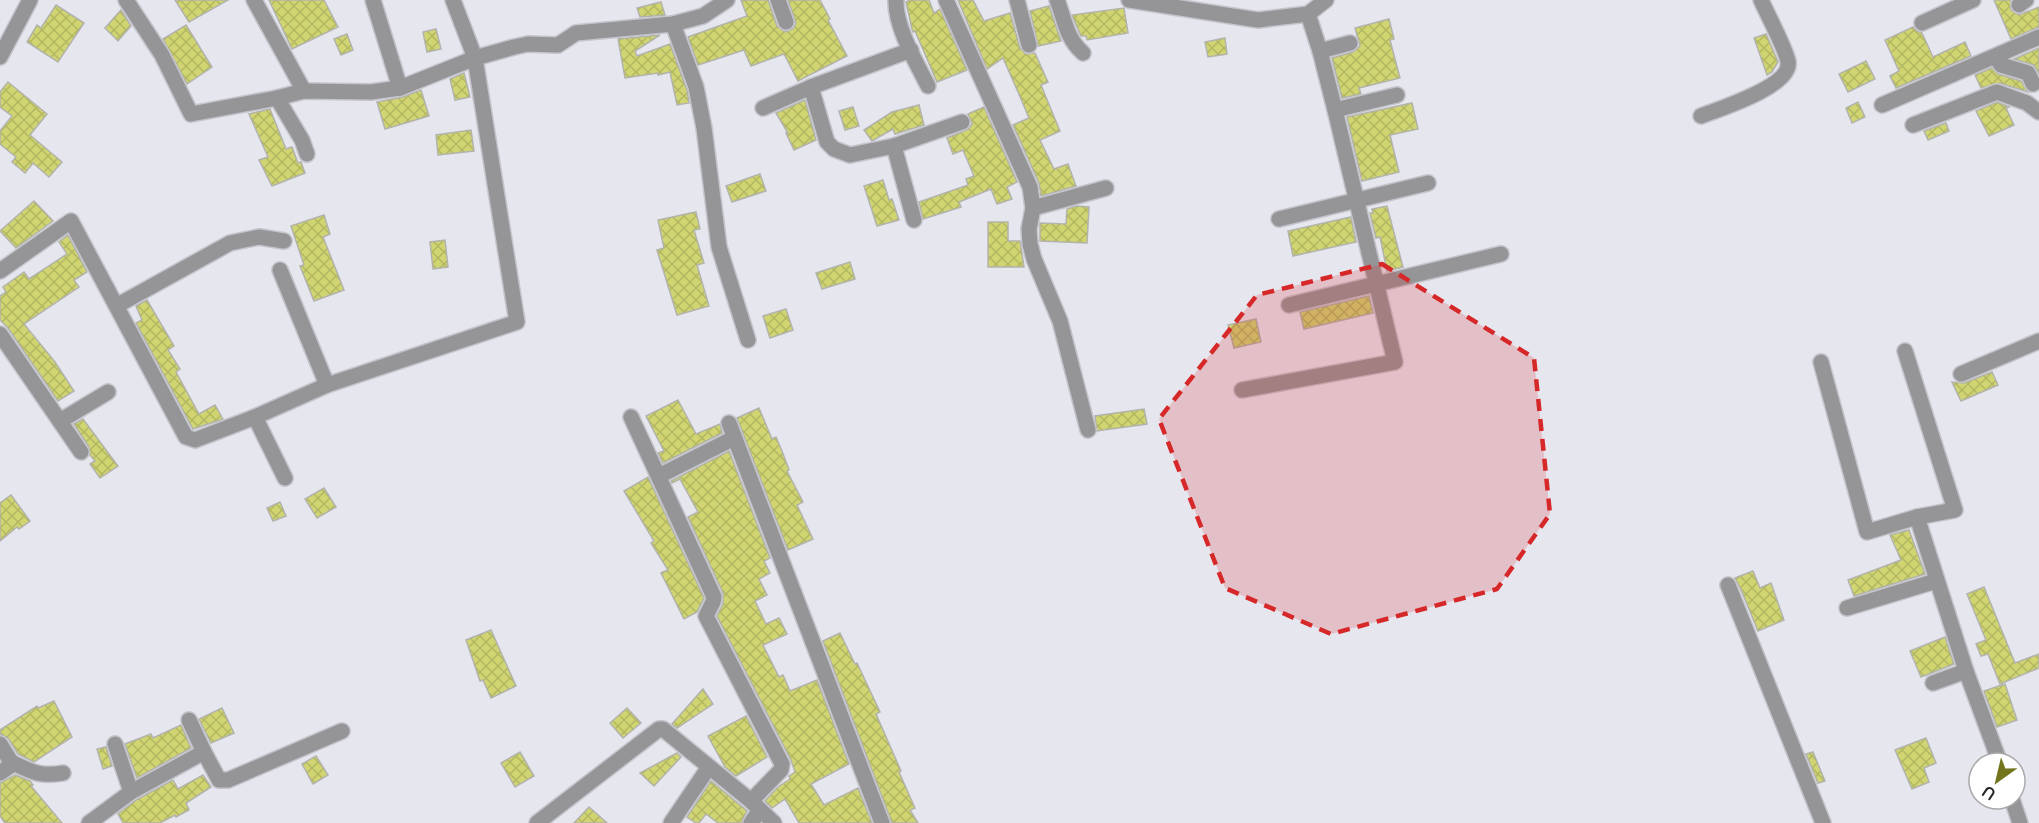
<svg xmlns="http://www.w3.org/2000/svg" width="2039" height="823" viewBox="0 0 2039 823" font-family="'Varela Round',sans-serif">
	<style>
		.building { fill: url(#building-cross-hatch); stroke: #b2b3ab; stroke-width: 1.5 }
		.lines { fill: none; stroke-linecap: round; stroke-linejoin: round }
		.street-casing { stroke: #c4c4cc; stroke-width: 18 }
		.street { stroke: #959598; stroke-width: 15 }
		.marked { fill: #d62828; fill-opacity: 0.2; stroke: #d62828; stroke-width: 4.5; stroke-dasharray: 12 8; stroke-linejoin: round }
	</style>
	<defs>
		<pattern id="building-cross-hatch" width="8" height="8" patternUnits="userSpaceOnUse" patternTransform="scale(1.5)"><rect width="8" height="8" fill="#d0d571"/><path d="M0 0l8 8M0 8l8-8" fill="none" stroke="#b3b762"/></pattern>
	</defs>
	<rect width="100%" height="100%" fill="#e6e6ef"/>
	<g class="building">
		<path d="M175 0H228L189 22Z"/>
		<path d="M269 0H324L338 27 292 49Z"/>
		<path d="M741 0H768L777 26 785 32 793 29 796 23 788 0H820L830 19 828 20 847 56 798 81 784 54 751 66 744 50 698 65 688 37 747 16Z"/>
		<path d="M910 0H929L934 13 940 9 967 70 937 82 915 31 913 32 912 29 906 2Z"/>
		<path d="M958 0H973L984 21 1010 13 1020 48 1026 54 1035 53 1048 82 1041 85 1060 131 1040 140 1054 169 1068 164 1076 186 1041 196 1039 183 1013 125 1029 118 1018 92 1003 58 987 69Z"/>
		<path d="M1994 0H2011V10L2019 15 2039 7V27L2011 39Z"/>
		<path d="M661 2 665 15 640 17 637 8Z"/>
		<path d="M56 5 84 23 58 62 27 42 37 25 41 28Z"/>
		<path d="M1049 6 1061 41 1038 46 1030 11Z"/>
		<path d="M1124 8 1128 33 1087 40 1086 36H1081L1072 15Z"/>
		<path d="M121 10 131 26 118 41 105 28Z"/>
		<path d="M1389 19 1394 39 1390 40 1400 78 1359 88 1361 94 1342 98 1332 58 1353 52 1360 46 1355 28Z"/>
		<path d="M186 25 212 67 187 84 163 39Z"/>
		<path d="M1913 27 1917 31 1922 33 1933 57 1965 42 1971 56 1896 88 1890 76 1899 71 1885 40Z"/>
		<path d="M436 29 441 49 427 52 423 32Z"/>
		<path d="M347 34 353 50 341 55 334 39Z"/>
		<path d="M1766 34 1778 62 1772 72 1767 75 1754 38Z"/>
		<path d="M660 35 635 51 637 56 670 44 687 90 689 103 677 105 670 72 658 75V73L625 78 618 39Z"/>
		<path d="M1225 38 1227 54 1208 57 1205 42Z"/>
		<path d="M2039 48V74L2034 65 2014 59Z"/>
		<path d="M1866 61 1875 79 1848 92 1839 74Z"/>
		<path d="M1992 68 1998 74 2021 81 2028 92 2000 83 1981 88 1975 75Z"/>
		<path d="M464 73 470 97 455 100 450 79Z"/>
		<path d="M8 82 47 114 30 135 62 162 49 177 33 163 25 173 12 162 16 157 0 144V131L12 116 0 107V92Z"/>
		<path d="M421 90 429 116 385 129 377 102 403 97Z"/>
		<path d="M805 100 816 140 794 150 786 133H788L776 113Z"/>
		<path d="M1858 102 1865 117 1852 123 1846 108Z"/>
		<path d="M1997 102 2009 107 2006 108 2014 125 1989 136 1976 111Z"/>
		<path d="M1412 103 1418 129 1390 135 1399 172 1362 181 1347 117Z"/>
		<path d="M919 105 924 125 895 134 893 129 872 141 864 130 892 112Z"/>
		<path d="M853 107 859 126 845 130 839 111Z"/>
		<path d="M984 107 1017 182 1007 187 1012 199 997 204 991 189 959 202 961 207 923 219 919 202 968 185 966 179 974 176 963 150 953 154 947 138 969 129 972 124 968 114Z"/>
		<path d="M270 109 286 149 292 147 298 163 301 162 305 173 272 186 259 160 268 157 249 114Z"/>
		<path d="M1946 123 1949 131 1928 140 1924 131Z"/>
		<path d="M471 130 474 151 438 155 436 135Z"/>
		<path d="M760 174 766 191 732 202 726 186Z"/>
		<path d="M883 180 889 200 892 199 899 220 877 226 864 186Z"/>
		<path d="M34 201 53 221 16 248 0 231Z"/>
		<path d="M1076 206 1089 207 1087 243 1040 241V223L1066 224 1067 209Z"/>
		<path d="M1387 206 1403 267 1387 271 1380 237 1376 238 1370 213H1373L1372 209Z"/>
		<path d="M696 212 700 229 694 230 704 263 697 265 709 306 677 315 657 250 664 248 658 220Z"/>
		<path d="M324 215 330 234 323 237 344 290 314 301 300 266 304 265 291 226Z"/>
		<path d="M1351 217 1356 242 1293 256 1288 231Z"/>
		<path d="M988 222H1008V241H1020L1024 267H988Z"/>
		<path d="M68 235 87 272 74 280 79 287 24 324 55 362 74 391 58 401 8 328 0 320V296L6 292 3 287 24 272 29 279 67 254 59 242Z"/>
		<path d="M445 240 448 267 433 269 430 242Z"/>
		<path d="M850 262 855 279 822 289 816 273Z"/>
		<path d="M1369 296 1373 313 1304 329 1300 312Z"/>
		<path d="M147 300 174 346 168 350 180 369 176 372 199 414 215 405 223 419 193 429 136 323 142 320 136 306Z"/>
		<path d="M786 309 793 330 770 338 763 316Z"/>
		<path d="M1256 319 1261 342 1234 348 1228 325Z"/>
		<path d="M1992 372 1998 385 1961 401 1952 382 1964 383Z"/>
		<path d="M678 400 696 434 720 424 722 433 663 463 658 453 664 451 646 416Z"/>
		<path d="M759 408 772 439 776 437 782 451 789 470 787 471 803 502 797 505 813 539 788 550 737 418Z"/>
		<path d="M1144 409 1147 424 1097 431 1095 416Z"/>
		<path d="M83 419 118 466 100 478 90 464 95 461 90 455 89 447 74 424Z"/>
		<path d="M729 451 770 558 764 561 770 573 759 579 767 595 755 601 766 624 779 618 787 634 763 645 779 677 783 675 790 691 817 680 849 764 811 784 824 805 858 788 872 823H799L785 799 772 808 765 801 778 787 790 779 789 776 795 772 791 760 717 616 723 604V593L688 517 698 512 680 479 672 483 671 481Z"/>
		<path d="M648 477 704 598 697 612 684 619 661 573 668 570 651 543 654 541 624 491Z"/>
		<path d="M324 488 336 507 317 518 305 499Z"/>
		<path d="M11 495 30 521 19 529 17 527 0 541V503Z"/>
		<path d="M280 502 286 516 273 521 267 508Z"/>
		<path d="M1909 530 1925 574 1854 596 1848 580 1901 560 1890 535Z"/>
		<path d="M1753 571 1760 588 1771 583 1784 620 1758 631 1742 592 1735 578Z"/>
		<path d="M1984 587 2015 663 2039 654V668L2000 684 1988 654 1981 656 1976 644 1986 640 1967 594Z"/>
		<path d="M491 630 516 686 491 698 483 680 480 681 466 640Z"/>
		<path d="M840 633 855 664 857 663 880 712 876 714 901 771 899 772 915 808 910 810 918 823H892L823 641Z"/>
		<path d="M1945 637 1954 664 1921 677 1910 651Z"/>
		<path d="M2005 684 2017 720 1997 727 1984 691Z"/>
		<path d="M703 689 713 704 677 728 672 724Z"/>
		<path d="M54 701 72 737 34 762 18 754 8 738 0 734V730L37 706 38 708Z"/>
		<path d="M222 708 234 733 211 743 199 719Z"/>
		<path d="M627 708 641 723 623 738 610 723Z"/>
		<path d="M746 716 767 757 736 776 725 767 708 736Z"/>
		<path d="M181 725 191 748 137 778 125 744 151 734 153 738Z"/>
		<path d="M1926 738 1936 763 1924 768 1929 782 1912 789 1895 750Z"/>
		<path d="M106 747 112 766 103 769 97 749Z"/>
		<path d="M520 752 534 776 515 787 501 763Z"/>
		<path d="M1813 752 1825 781 1818 783 1806 754Z"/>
		<path d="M677 753 681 757 654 786 640 773Z"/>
		<path d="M316 756 328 775 313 784 302 764Z"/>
		<path d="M15 775 30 781 33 785 31 786 62 823H5L0 816V783Z"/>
		<path d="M203 775 211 787 186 803 189 810 176 817 175 815 160 823H123L118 814 136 800 173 780 178 789Z"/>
		<path d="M711 781 747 811 741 823H718L706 814 699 823H696L687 817Z"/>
		<path d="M589 807 607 823H574Z"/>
	</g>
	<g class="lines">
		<defs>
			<g id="street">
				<path d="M126 0 162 55 191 114 277 98 304 91 371 92 400 88 475 58 514 47 528 44 558 45 576 33 673 24 703 16 727 0"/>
				<path d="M254 0 304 91"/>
				<path d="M373 0 400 88"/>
				<path d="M778 0 786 22"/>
				<path d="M896 0C895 27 916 62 928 86"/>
				<path d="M946 0 1030 187 1033 208 1029 229 1030 244 1034 259 1060 321 1088 430"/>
				<path d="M1017 0 1029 45"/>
				<path d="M1057 0C1065 20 1066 38 1083 53"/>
				<path d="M1129 0 1258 20 1308 14 1326 0"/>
				<path d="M2019 5 2026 0"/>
				<path d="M1922 23 1973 0"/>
				<path d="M673 24 696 87 704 128 719 247 748 340"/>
				<path d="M1320 51 1350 43"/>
				<path d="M0 57 30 0"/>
				<path d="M1996 57 2001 65 2028 73 2033 84"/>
				<path d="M811 87 827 142 834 149 850 155 894 146 962 122"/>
				<path d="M277 98 302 140 307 154"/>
				<path d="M1882 105 2039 37"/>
				<path d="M763 108 811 87 911 50"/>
				<path d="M1335 110 1397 95"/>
				<path d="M1701 116C1719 109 1793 86 1788 61 1784 45 1768 16 1761 0"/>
				<path d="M1913 125 1997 92 2027 103 2039 112"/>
				<path d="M894 146 914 220"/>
				<path d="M1033 208 1106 188"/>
				<path d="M1279 219 1428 183"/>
				<path d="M280 270 327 385"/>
				<path d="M0 271 71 221 186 437 195 440 255 417"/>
				<path d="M118 305 230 243 259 237 284 241"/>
				<path d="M1289 305 1501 254"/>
				<path d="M0 334 81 452"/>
				<path d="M1821 362 1867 532 1917 517 1955 510 1905 351"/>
				<path d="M1961 374 2039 341"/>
				<path d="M1242 390 1395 362 1335 110 1320 51 1308 14"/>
				<path d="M631 417 714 597 713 602 706 616 782 764 781 770 751 801"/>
				<path d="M60 421 108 392"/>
				<path d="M729 423 882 823"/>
				<path d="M659 476 734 438"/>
				<path d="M285 478 255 417 327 385 517 322 475 58 453 0"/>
				<path d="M1917 517 1966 671 2000 763"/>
				<path d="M1728 585 1823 823"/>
				<path d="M1847 608 1936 581"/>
				<path d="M1933 683 1966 671"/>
				<path d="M189 720 204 752"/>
				<path d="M0 744 11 762 10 766 0 773"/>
				<path d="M115 744 131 792"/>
				<path d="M11 762C32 772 40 777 63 773"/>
				<path d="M2012 799 2020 823"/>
				<path d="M89 823 131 792 204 752 219 780H228L342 731"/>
				<path d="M537 823 659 729H663L751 801 774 823"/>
				<path d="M671 823 709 767"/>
				<path d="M751 823 760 810"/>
			</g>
		</defs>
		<use href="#street" class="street-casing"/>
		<use href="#street" class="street"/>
	</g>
	<path class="marked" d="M1382 264 1534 358 1550 514 1497 589 1331 634 1225 588 1159 419 1257 295Z"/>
	<g transform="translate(1997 781) rotate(214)"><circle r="28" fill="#ffffff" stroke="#a9a9aa" stroke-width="1.5"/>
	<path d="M0-4.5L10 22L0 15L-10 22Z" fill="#73751c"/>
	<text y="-9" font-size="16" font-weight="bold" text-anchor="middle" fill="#28282b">U</text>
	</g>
</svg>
